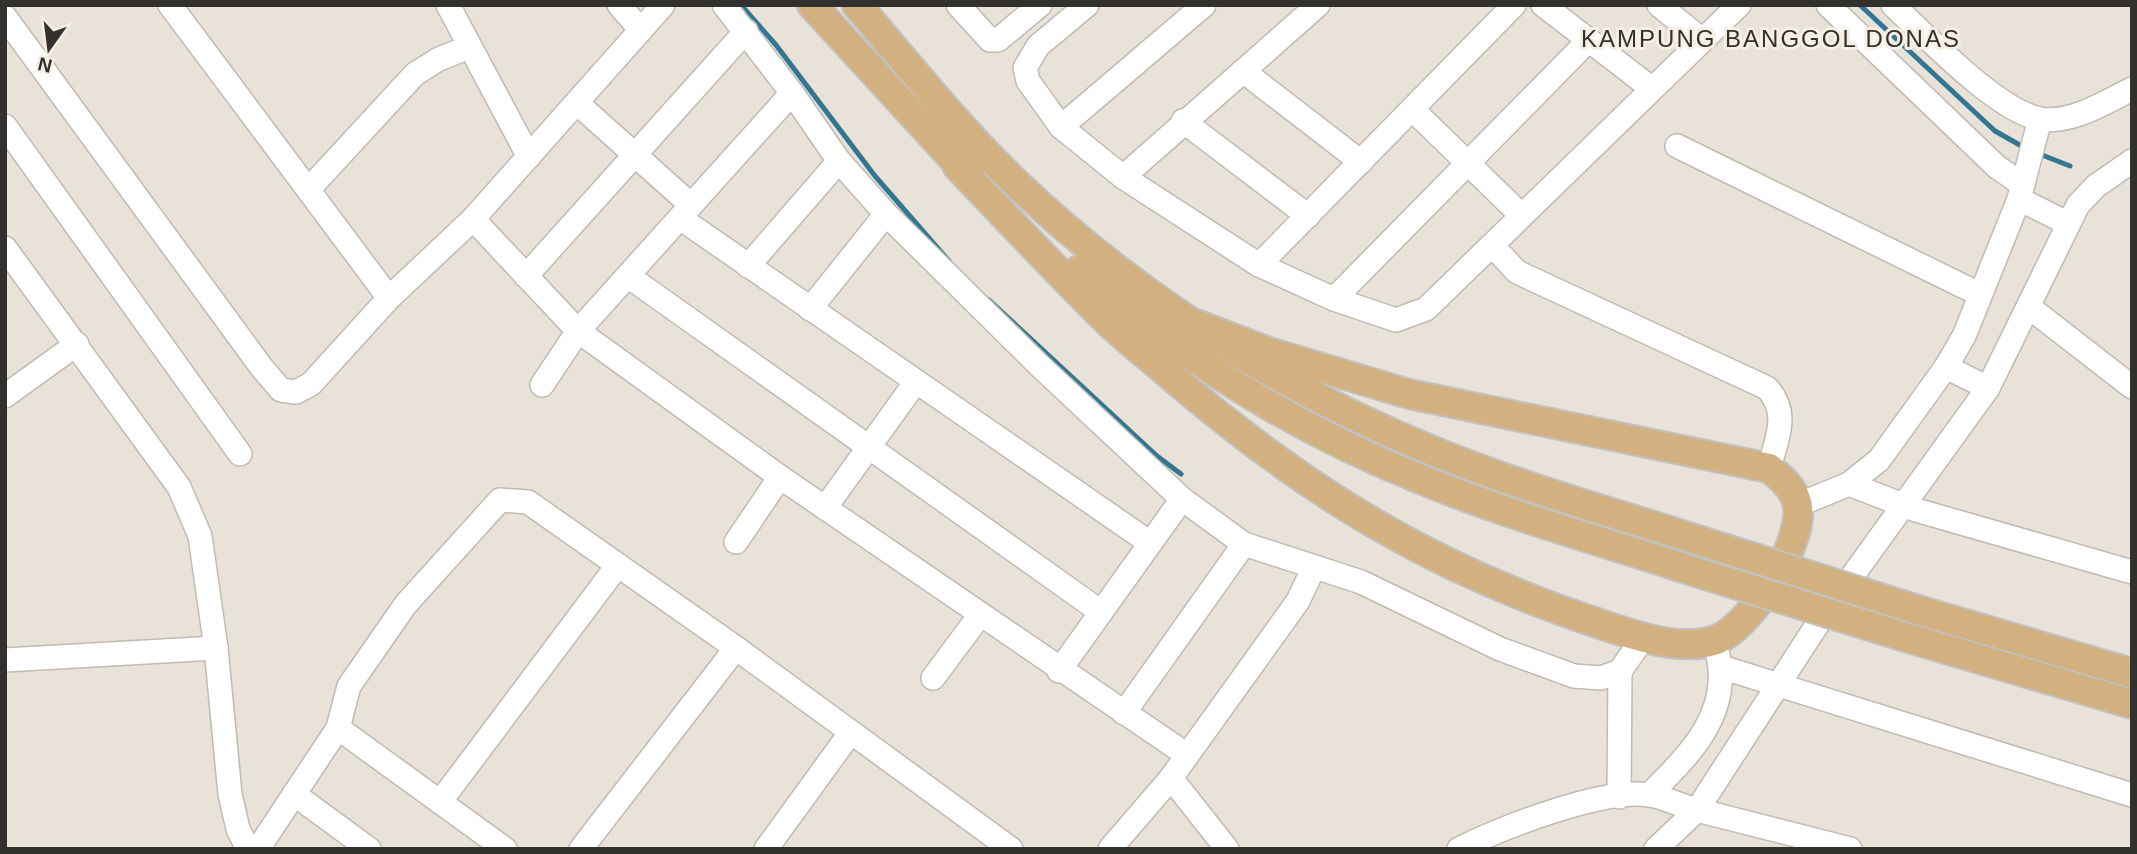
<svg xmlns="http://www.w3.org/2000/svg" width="2137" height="854" viewBox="0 0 2137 854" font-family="Arial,sans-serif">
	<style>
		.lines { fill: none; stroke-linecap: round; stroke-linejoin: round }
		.stream { stroke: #327693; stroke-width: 5 }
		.minor-casing { stroke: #c0bab1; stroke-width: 26 }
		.major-casing { stroke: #c2c1c0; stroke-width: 32 }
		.minor { stroke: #fff; stroke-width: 23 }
		.major { stroke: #d3b07f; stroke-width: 28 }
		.major-bridge-casing { stroke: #c2c1c0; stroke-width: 32; stroke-linecap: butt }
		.major-bridge { stroke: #d3b07f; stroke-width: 28 }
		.labels { text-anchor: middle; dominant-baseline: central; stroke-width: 6; stroke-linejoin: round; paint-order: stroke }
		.neighbourhood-label { font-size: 24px; letter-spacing: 2px; fill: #33312d; stroke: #f5efe6 }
	</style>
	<rect width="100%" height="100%" fill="#e8e2d9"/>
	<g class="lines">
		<g class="stream">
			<path d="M741 5 776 45 875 176 949 261"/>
			<path d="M1860 5 1995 131 2025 148"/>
			<path d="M2037 153 2070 166"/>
			<path d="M989 300 1157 456 1181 474"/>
		</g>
		<defs>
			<g id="minor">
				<path d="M170 5 389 298"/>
				<path d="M448 5 529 157"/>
				<path d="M619 5 641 30"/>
				<path d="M724 5 792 93 839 161 886 214 1040 366 1182 499 1244 544 1361 582 1500 649 1574 676 1601 678 1620 671 1644 637"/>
				<path d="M958 5 990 40H998L1040 5"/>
				<path d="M1087 5 1038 46 1025 68 1028 81 1061 127 1123 177 1259 265 1334 299 1396 320 1426 309 1739 5"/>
				<path d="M1543 5 1651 88"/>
				<path d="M1659 5 1702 40"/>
				<path d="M1828 5 1997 167 2023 185"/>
				<path d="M1893 5C1925 35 1999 113 2041 119 2071 124 2106 102 2132 89"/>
				<path d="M5 17 262 368 281 390 296 392 311 384 389 298 473 219 663 5"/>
				<path d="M1243 71 1361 162"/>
				<path d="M577 103 691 205"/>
				<path d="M1412 109 1521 215"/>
				<path d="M1183 121 1308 216"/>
				<path d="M5 126 240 454"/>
				<path d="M1061 127 1204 5"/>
				<path d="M1677 146 1979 294"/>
				<path d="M1123 177 1318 5"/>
				<path d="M309 189 415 74 439 59 469 47"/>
				<path d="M2019 199 2067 223"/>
				<path d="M680 218 1150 543"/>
				<path d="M473 219 578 331 780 477 1187 755"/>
				<path d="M1492 245 1517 272 1767 388C1790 413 1777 438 1769 468"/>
				<path d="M5 248 179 487 200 536 216 648 230 794 238 829 248 849"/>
				<path d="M1259 265 1514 5"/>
				<path d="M748 266 839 161"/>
				<path d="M526 276 746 31"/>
				<path d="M628 276 1101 612"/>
				<path d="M1334 299 1589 40"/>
				<path d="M2029 307 2132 387"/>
				<path d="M810 309 886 214"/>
				<path d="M1946 367 1988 388"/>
				<path d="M542 385 578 331 792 93"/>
				<path d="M5 396 77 344"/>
				<path d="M1849 484 1916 510 2132 572"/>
				<path d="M1798 505 1849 484 1879 460 1946 367 1964 336 2019 199 2040 119"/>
				<path d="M825 508 915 383"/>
				<path d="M736 542 780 477"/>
				<path d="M5 660 216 648"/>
				<path d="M1721 667 2132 795"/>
				<path d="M1059 671 1182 499"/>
				<path d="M933 678 980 615"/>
				<path d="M1124 713 1244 544"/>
				<path d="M338 728 505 849"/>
				<path d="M1171 778 1227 849"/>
				<path d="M294 794 369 849"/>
				<path d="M1649 795C1689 755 1731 715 1718 655"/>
				<path d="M1619 797 1620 671"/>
				<path d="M440 802 618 565"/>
				<path d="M258 849 338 728 349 686 406 604 500 500 528 502 736 648 1011 849"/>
				<path d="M581 849 736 648"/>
				<path d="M766 849 851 732"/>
				<path d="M1110 849 1171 778 1298 601 1314 567"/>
				<path d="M1459 849C1501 828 1605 787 1650 795 1666 798 1681 806 1697 810L1656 849"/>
				<path d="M1850 849 1697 810 1817 625 1988 388 2078 205 2096 186 2132 161"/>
			</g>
			<g id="major">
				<path d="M812 5 971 178"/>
				<path d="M857 5C909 65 959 129 1016 183 1137 298 1284 391 1438 453 1524 488 1615 513 1704 542"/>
				<path d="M958 167C1005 216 1052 266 1100 314 1124 338 1152 359 1177 381 1311 495 1435 570 1603 625 1636 636 1678 651 1713 641 1749 631 1808 538 1797 502 1792 486 1781 478 1769 468L1409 394 1269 352 1193 323"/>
				<path d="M1079 270C1185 359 1291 427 1420 479 1510 516 1605 542 1696 572"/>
				<path d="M1918 610 2132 673"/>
				<path d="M1905 637 2132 704"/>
			</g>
		</defs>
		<use href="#minor" class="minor-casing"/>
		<use href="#major" class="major-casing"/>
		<use href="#minor" class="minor"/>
		<use href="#major" class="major"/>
		<defs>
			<g id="major-bridge">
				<path d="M1704 542 1918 610"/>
				<path d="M1696 572 1905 637"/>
			</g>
		</defs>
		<use href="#major-bridge" class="major-bridge-casing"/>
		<use href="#major-bridge" class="major-bridge"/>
	</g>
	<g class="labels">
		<g class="neighbourhood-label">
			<text x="1771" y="38">KAMPUNG BANGGOL DONAS</text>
		</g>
	</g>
	<rect width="2137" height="854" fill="none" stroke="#33312d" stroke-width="14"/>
	<g transform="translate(49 49) rotate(194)" stroke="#f5efe6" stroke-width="5" paint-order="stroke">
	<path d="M0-5L12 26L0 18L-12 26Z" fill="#33312d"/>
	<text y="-10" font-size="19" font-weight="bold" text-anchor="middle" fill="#33312d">N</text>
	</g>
</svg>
